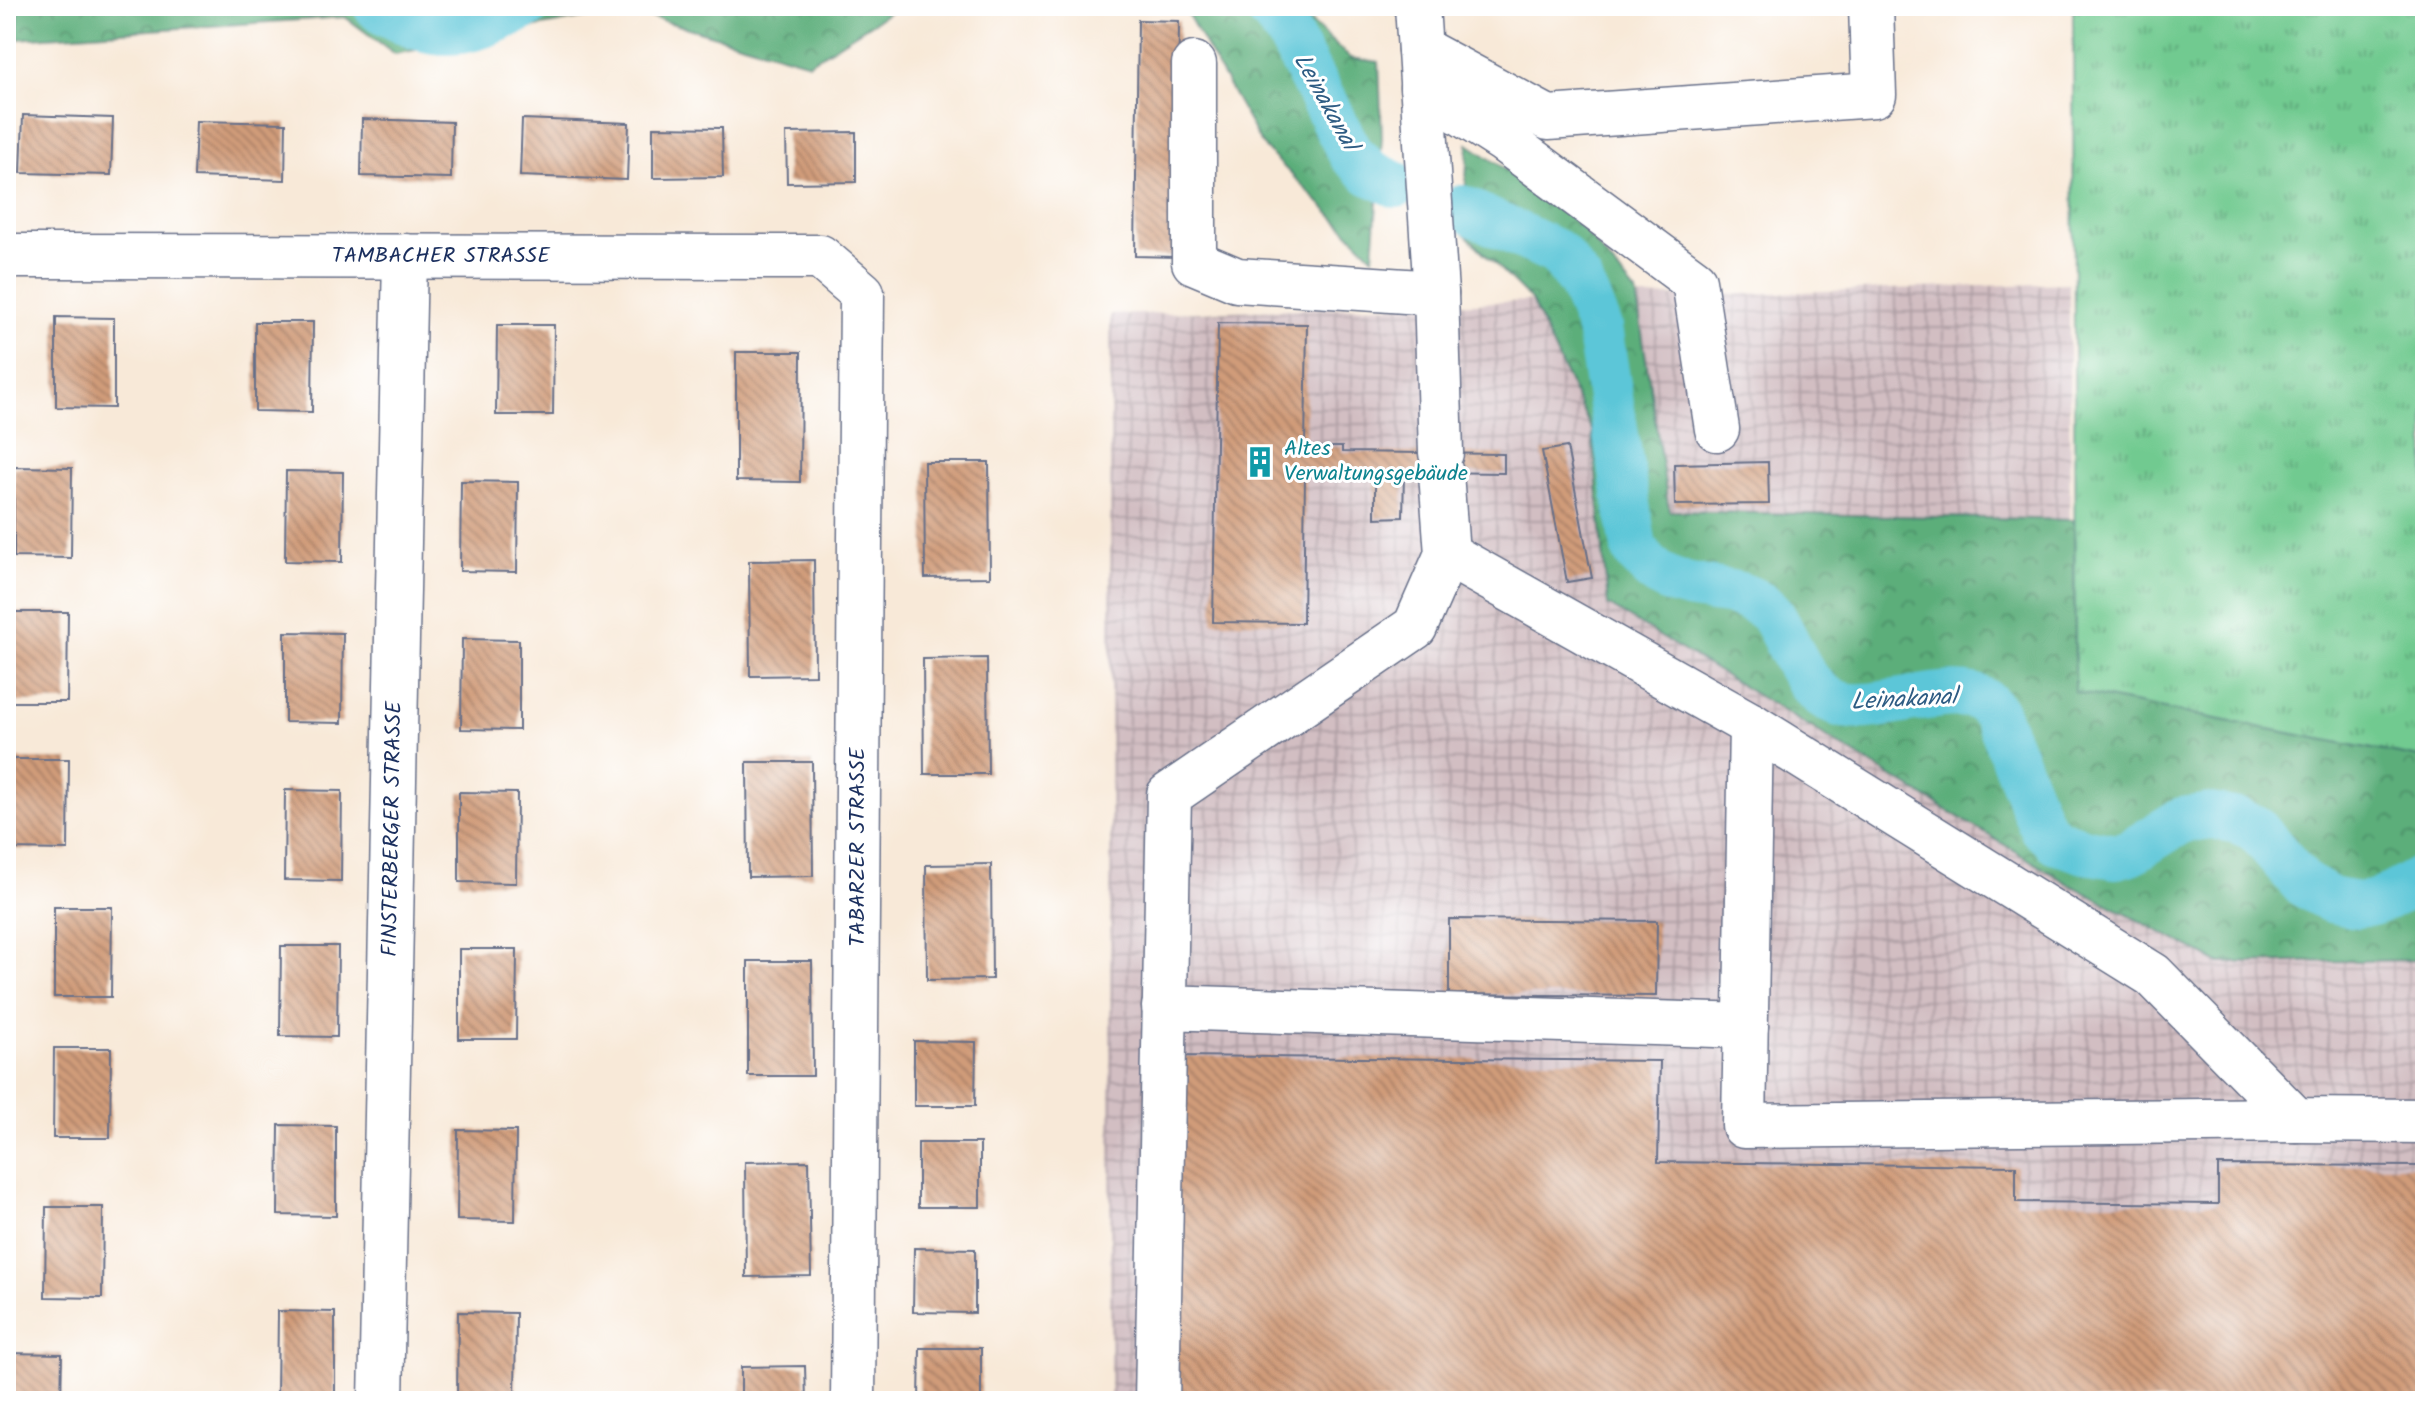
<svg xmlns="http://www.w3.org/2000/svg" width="2431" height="1407" viewBox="0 0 2431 1407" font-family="Kalam,sans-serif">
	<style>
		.industrial { fill: url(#industrial-grid) }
		.grass { fill: url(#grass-tufts); stroke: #467c77; stroke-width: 2 }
		.forest { fill: url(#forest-crowns); stroke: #3c6e6c; stroke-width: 2 }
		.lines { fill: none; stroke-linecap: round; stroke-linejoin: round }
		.canal { stroke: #5cc6d8; stroke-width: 46 }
		.building { fill: url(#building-back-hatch) }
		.minor-casing { stroke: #687089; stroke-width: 47 }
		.minor { stroke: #fff; stroke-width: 44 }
		.labels { text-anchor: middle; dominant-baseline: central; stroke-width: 6; stroke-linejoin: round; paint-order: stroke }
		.street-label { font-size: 22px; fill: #1b2f5e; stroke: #fff }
		.culture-label { font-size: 22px; fill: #0d838f; stroke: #fff; text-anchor: start }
		.water-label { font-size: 24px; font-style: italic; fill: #2e5c83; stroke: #fff }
	</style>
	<defs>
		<pattern id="industrial-grid" width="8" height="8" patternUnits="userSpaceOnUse" patternTransform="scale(2)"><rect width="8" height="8" fill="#d2bec2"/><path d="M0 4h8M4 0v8" fill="none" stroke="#aa9ba1"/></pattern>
		<pattern id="grass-tufts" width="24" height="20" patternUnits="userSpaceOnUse" patternTransform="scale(2)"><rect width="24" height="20" fill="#71ca90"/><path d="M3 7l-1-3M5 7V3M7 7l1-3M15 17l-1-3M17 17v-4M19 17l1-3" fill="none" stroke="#5ca479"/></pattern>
		<pattern id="forest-crowns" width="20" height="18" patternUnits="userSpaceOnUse" patternTransform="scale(2)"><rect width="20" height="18" fill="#5cae7a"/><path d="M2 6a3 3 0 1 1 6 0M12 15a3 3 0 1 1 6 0" fill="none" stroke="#4b8e67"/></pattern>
		<pattern id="building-back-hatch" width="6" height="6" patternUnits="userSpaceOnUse" patternTransform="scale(2)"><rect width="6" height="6" fill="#d09b79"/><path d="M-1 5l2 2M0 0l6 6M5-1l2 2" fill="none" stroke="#a87f66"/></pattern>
	</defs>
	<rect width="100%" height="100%" fill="#fff"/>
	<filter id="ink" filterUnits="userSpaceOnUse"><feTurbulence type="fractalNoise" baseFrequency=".0125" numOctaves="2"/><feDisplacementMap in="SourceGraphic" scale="16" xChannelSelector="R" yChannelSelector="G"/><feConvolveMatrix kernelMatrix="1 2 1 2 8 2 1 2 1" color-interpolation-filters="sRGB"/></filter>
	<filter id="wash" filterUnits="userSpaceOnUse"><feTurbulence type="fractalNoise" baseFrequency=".006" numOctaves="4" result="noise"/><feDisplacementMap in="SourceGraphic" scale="32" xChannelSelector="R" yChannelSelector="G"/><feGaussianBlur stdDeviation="1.8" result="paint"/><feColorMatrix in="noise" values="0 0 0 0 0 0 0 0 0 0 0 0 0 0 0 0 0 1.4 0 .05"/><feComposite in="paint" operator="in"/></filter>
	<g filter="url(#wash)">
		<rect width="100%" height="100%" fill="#f8e9d8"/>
		<path class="industrial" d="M2069 283 2071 884 2219 963 2425 960V1401H1110V315Z"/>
		<path class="grass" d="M2073 6H2425V759L2075 692Z"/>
		<g class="forest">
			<path d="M19 6H899L809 63 626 10 395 54 345 17 17 39Z"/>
			<path d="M1183 6H1294L1350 58 1379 62 1382 138 1373 257 1262 145Z"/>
			<path d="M1468 144 1569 212 1636 293 1669 511 2074 520 2075 692 2425 759V960L2219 963 2071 885 1608 605 1592 431 1531 300 1463 232Z"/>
		</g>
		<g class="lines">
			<g class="canal">
				<path d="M376 6C438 45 465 36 527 6"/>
				<path d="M1266 6 1287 31 1351 154 1371 173 1397 185"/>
				<path d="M1462 208 1558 253 1580 282 1599 328 1634 548C1671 607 1725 575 1766 609 1773 614 1776 622 1780 629 1797 661 1810 702 1850 706 1885 710 1954 683 1982 700 1987 703 1991 709 1995 712L2042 828 2056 841 2085 851 2116 856 2131 852 2182 820 2211 816 2238 821 2256 829 2303 884 2331 900 2357 905 2372 903 2387 898 2425 877"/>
			</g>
		</g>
		<g id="blocks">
			<g class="building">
				<path d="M1138 20 1179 21 1176 257 1135 256Z"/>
				<path d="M23 115 113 118 111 175 21 173Z"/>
				<path d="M362 119 452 122 451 178 361 176Z"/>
				<path d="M522 119 629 123 627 180 520 176Z"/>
				<path d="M196 121 286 123 285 180 194 177Z"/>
				<path d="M653 127 722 128 723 177 653 178Z"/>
				<path d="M856 132V182L787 183 786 133Z"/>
				<path d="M56 317 114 318V408L56 407Z"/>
				<path d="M255 322H313L312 412 255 411Z"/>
				<path d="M1218 323 1307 324 1305 447H1342V452L1504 454V473L1344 471V477L1305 476 1303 623 1213 622Z"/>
				<path d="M497 325H554L553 415H496Z"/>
				<path d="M736 352H801L800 482 736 481Z"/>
				<path d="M1567 447 1592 578 1567 582 1542 451Z"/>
				<path d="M924 462H989L990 577 925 578Z"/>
				<path d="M1768 462 1769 504 1675 505 1674 464Z"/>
				<path d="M14 467 72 468 71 558 14 557Z"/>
				<path d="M286 471 343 472 342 562 285 561Z"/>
				<path d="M1375 474H1404L1403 517 1375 518Z"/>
				<path d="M461 481 518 482 517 572 460 571Z"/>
				<path d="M814 560 815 675 750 676 749 561Z"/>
				<path d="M10 612H68L67 702H9Z"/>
				<path d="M285 632 343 633 342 723 285 722Z"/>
				<path d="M462 639 519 640V730L461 729Z"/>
				<path d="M987 658 988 774H924L923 659Z"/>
				<path d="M12 759H69L68 850 11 849Z"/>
				<path d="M747 762H812L813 876 748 877Z"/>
				<path d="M285 790 342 791 341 881 284 880Z"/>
				<path d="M459 792 517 793 516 883 459 882Z"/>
				<path d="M991 864 992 979 927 980 926 865Z"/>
				<path d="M54 907H112L111 997H54Z"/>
				<path d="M1449 919 1657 921 1656 996 1449 994Z"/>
				<path d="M281 946H338L337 1037 280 1036Z"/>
				<path d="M459 949H517L516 1039H459Z"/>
				<path d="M748 961H812L813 1076H748Z"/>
				<path d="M914 1041 976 1042 975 1106H914Z"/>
				<path d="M54 1048H111L110 1138H53Z"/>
				<path d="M1172 1056 1660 1061 1658 1162 2016 1166V1202L2218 1204V1165L2425 1166V1401H1169Z"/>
				<path d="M279 1125 336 1126V1216L278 1215Z"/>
				<path d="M458 1130 516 1131 515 1221 457 1220Z"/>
				<rect x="918" y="1143" width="62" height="64"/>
				<path d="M809 1161 811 1276 746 1277 745 1162Z"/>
				<path d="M46 1207H103L102 1298 45 1297Z"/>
				<path d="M914 1248 975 1249V1313L913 1312Z"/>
				<path d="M278 1311 335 1312V1401H277Z"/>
				<path d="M458 1312 516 1313 515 1401H457Z"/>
				<path d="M920 1348H981V1401H919Z"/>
				<path d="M6 1353 62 1354 61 1401H6Z"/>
				<path d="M805 1366 806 1401H741V1367Z"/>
			</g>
		</g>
	</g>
	<g filter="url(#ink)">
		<use href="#blocks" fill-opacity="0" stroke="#687089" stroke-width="2"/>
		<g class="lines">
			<defs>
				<g id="minor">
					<path d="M1417 6 1436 293 1441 453"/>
					<path d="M1420 49 1548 118 1874 95 1871 6"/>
					<path d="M1194 64V262L1237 280 1436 293"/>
					<path d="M1422 88 1505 141 1694 281 1717 429"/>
					<path d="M6 256 820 257 862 293 853 1401"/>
					<path d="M1447 554 1751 725 2153 975 2296 1120 2425 1121"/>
					<path d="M1751 725 1744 1126 2296 1120"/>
					<path d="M1164 1007 1746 1026"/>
					<path d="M381 1401 405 256"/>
					<path d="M1157 1401 1169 795 1415 627 1447 554 1441 473"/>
				</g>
			</defs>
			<use href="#minor" class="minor-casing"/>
			<use href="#minor" class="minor"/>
		</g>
	</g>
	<defs>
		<symbol id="building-bare" viewBox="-9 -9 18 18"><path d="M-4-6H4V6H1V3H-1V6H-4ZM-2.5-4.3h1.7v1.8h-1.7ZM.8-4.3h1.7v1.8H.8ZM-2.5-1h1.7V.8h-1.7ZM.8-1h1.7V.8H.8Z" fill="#0f9aa8" stroke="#fff" stroke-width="2.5" paint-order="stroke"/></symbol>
	</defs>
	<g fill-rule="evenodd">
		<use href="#building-bare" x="1238" y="440" width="44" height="44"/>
	</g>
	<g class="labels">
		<g class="street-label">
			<text x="441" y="256">TAMBACHER STRASSE</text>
			<text transform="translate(393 829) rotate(-89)">FINSTERBERGER STRASSE</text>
			<text transform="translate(858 847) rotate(-90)">TABARZER STRASSE</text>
		</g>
		<g class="culture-label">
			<text x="1284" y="449">Altes<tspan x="1284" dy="25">Verwaltungsgebäude</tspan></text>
		</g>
		<g class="water-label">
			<text transform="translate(1325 102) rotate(61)">Leinakanal</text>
			<text transform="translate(1904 700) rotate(-3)">Leinakanal</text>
		</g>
	</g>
	<rect width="2431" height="1407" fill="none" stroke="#fff" stroke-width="32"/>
</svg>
